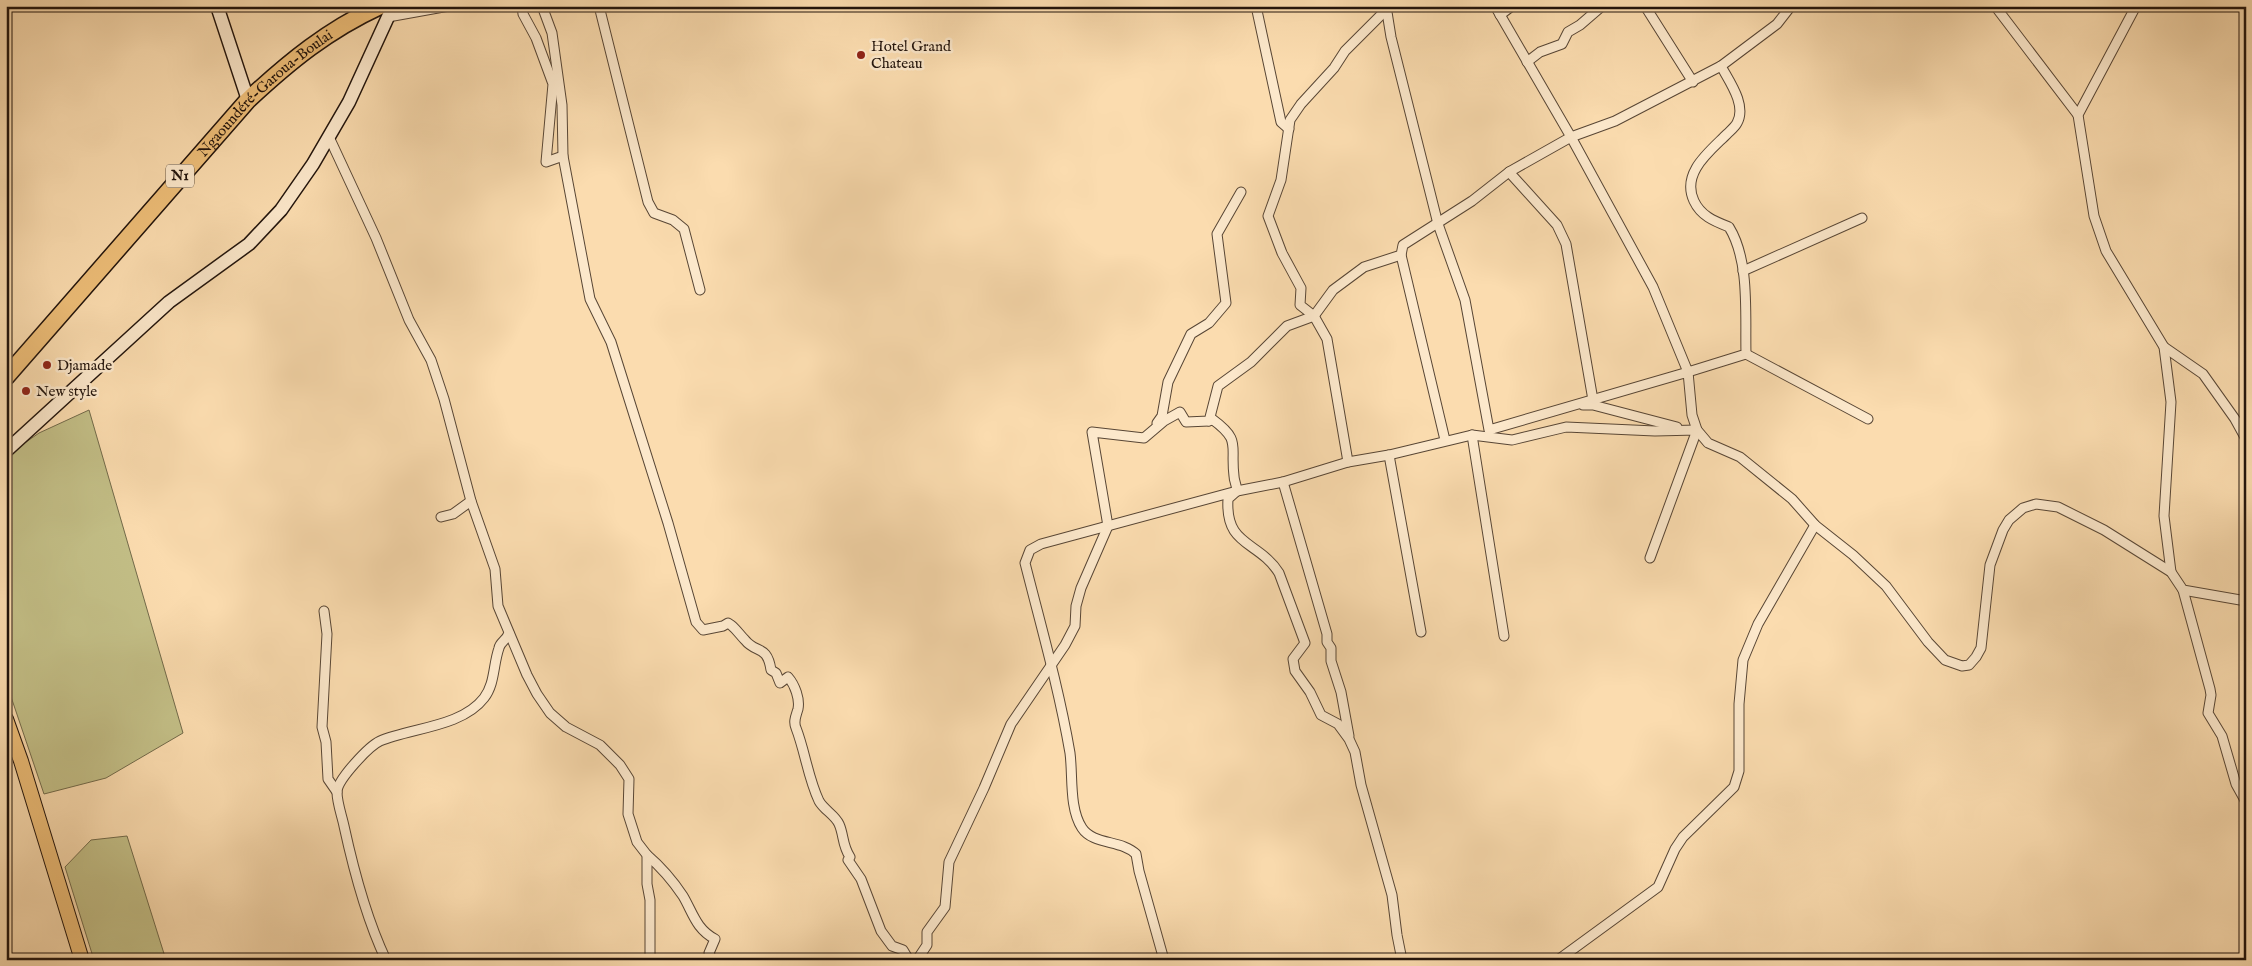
<svg xmlns="http://www.w3.org/2000/svg" width="2252" height="966" viewBox="0 0 2252 966" font-family="'IM FELL English',serif">
	<style>
		.green { fill: #c3bf87; stroke: #726a4a }
		.lines { fill: none; stroke-linecap: round; stroke-linejoin: round }
		.street-casing { stroke: #584635; stroke-width: 11 }
		.secondary-casing { stroke: #22140c; stroke-width: 15 }
		.primary-casing { stroke: #22140c; stroke-width: 16 }
		.highway-casing { stroke: #22140c; stroke-width: 19 }
		.street { stroke: #fce8cb; stroke-width: 9 }
		.secondary { stroke: #fce8cb; stroke-width: 12 }
		.primary { stroke: #eebe78; stroke-width: 14 }
		.highway { stroke: #eebe78; stroke-width: 16 }
		.poi-dot { fill: #8f2418; stroke: #fce8cb; stroke-width: 2 }
		.labels { text-anchor: middle; dominant-baseline: central; stroke-width: 5; stroke-linejoin: round; paint-order: stroke }
		.shield { fill: #fce8cb; stroke: #635445; stroke-width: 1 }
		.shield-label { font-size: 14px; font-weight: bold; fill: #22140c }
		.poi-label { font-size: 15px; fill: #22140c; stroke: #fce8cb; text-anchor: start }
		.street-label { font-size: 15px; fill: #22140c; stroke: #fce8cb }
	</style>
	<rect width="100%" height="100%" fill="#fbdcaf"/>
	<filter id="stains"><feTurbulence type="fractalNoise" baseFrequency=".004" numOctaves="4"/><feColorMatrix values="0 0 0 0 .2 0 0 0 0 .09 0 0 0 0 .02 0 0 0 .5 -.17"/></filter>
	<radialGradient id="worn" r=".72"><stop offset=".6" stop-color="#630" stop-opacity="0"/><stop offset="1" stop-color="#630" stop-opacity=".3"/></radialGradient>
	<g class="green">
		<path d="M89 410 183 733 106 778 44 794 6 682V456L39 433Z"/>
		<path d="M127 836 166 960H94L65 867 91 840Z"/>
	</g>
	<g class="lines">
		<defs>
			<g id="street">
				<path d="M522 6 523 14 536 38 553 84 546 162 563 156"/>
				<path d="M542 6 552 33 562 105 563 156 590 299 611 342 668 523 696 622 703 630 723 626 728 623 731 625C737 630 740 635 745 640 756 654 767 644 771 670L776 673 780 683 788 677C795 685 800 699 798 709 796 716 793 721 796 728 805 751 808 778 819 801 824 810 835 815 839 824 844 835 842 845 850 857L848 860 861 879 881 931 892 946 903 950 909 960"/>
				<path d="M599 6 648 202 654 213 673 220 684 229 700 290"/>
				<path d="M1256 6 1281 122 1289 129"/>
				<path d="M1386 6 1391 37 1438 224 1465 300 1489 430 1688 372 1692 415 1697 430 1708 443 1740 457 1792 499 1815 525 1853 555 1886 586 1928 642 1945 660 1962 666 1969 665 1976 657 1981 648 1990 565 2003 530 2009 520 2023 508 2036 504 2058 507 2104 530 2171 572 2183 590 2246 601"/>
				<path d="M1495 6 1571 137 1653 287 1688 372 1746 354C1745 314 1750 261 1729 227 1714 221 1701 216 1694 201 1681 173 1709 152 1727 134 1730 131 1735 127 1737 123 1747 105 1729 81 1721 66"/>
				<path d="M1645 6 1693 82"/>
				<path d="M1995 6 2078 115"/>
				<path d="M2136 6 2078 115 2094 216 2106 251 2164 347 2171 402 2164 516 2171 572"/>
				<path d="M1387 9 1345 51 1334 68 1301 104 1290 120 1281 180 1268 216 1282 253 1301 288 1300 305 1314 316 1327 339 1348 462 1389 455 1472 435 1512 440 1566 427 1655 431 1697 430 1650 558"/>
				<path d="M1500 15 1512 6"/>
				<path d="M388 17 449 6"/>
				<path d="M1527 62 1540 52 1562 44 1568 32 1580 25 1602 6"/>
				<path d="M329 137 376 238 409 320 431 360 444 399 471 501 495 569 498 606 527 675 537 694 550 713 566 727 600 745 620 765 629 779 628 814 637 842 647 855V884L650 900V960"/>
				<path d="M1509 172 1557 225 1566 244 1593 400"/>
				<path d="M1401 255 1445 440"/>
				<path d="M1743 271 1862 218"/>
				<path d="M2164 347 2203 374 2235 419 2246 439"/>
				<path d="M1746 354 1868 419"/>
				<path d="M1583 405H1593L1677 427"/>
				<path d="M1209 421 1212 419C1242 441 1230 445 1234 476 1234 481 1237 486 1237 491L1228 499C1225 547 1258 540 1279 573L1305 643 1293 659 1295 671 1310 692 1321 715 1338 724 1349 739 1355 752 1361 785 1392 895 1397 935 1402 960"/>
				<path d="M1157 423 1162 416 1168 382 1191 334 1209 323 1226 303 1217 234 1241 192"/>
				<path d="M1472 435 1504 636"/>
				<path d="M1389 455 1421 632"/>
				<path d="M1283 482 1327 634V642L1331 648V661L1341 692 1349 736"/>
				<path d="M441 517 453 514 471 501"/>
				<path d="M2183 590 2210 689 2211 695 2208 713 2222 736 2236 784 2246 802"/>
				<path d="M324 611 327 634 322 727 326 742 328 779 337 792"/>
				<path d="M647 855C661 867 673 881 683 896 693 913 696 929 715 939L709 953 712 960"/>
				<path d="M386 960C366 918 354 872 344 826 342 816 337 803 337 792 337 780 369 746 380 741 410 728 462 727 484 698 495 684 493 665 499 648 500 642 506 641 509 633"/>
				<path d="M917 960 927 945V932L945 907 949 862 984 788 1011 724 1065 645 1075 626 1076 606 1081 588 1108 526 1092 432 1144 438 1164 421 1180 412 1186 422 1209 421 1218 386 1251 362 1287 326 1314 316 1333 290 1364 267 1401 255 1403 245 1472 201 1509 172 1571 137 1615 121 1721 66 1777 24 1791 6"/>
				<path d="M1164 960 1139 871 1136 854C1122 840 1093 845 1082 828 1069 808 1073 776 1070 753 1059 689 1041 626 1025 563L1030 550 1041 544 1237 491 1283 482 1348 462"/>
				<path d="M1558 960 1658 887 1675 849 1683 837 1734 787 1739 771V704L1743 660 1758 624 1815 525"/>
			</g>
			<g id="secondary">
				<path d="M217 6 248 100"/>
				<path d="M6 451 169 302 249 244 281 210 313 164 349 102 393 6"/>
			</g>
			<path id="primary" d="M6 719 21 761 82 960"/>
			<g id="highway">
				<path id="s1" d="M6 377 248 100C290 61 328 30 380 6"/>
			</g>
		</defs>
		<use href="#street" class="street-casing"/>
		<use href="#secondary" class="secondary-casing"/>
		<use href="#primary" class="primary-casing"/>
		<use href="#highway" class="highway-casing"/>
		<use href="#street" class="street"/>
		<use href="#secondary" class="secondary"/>
		<use href="#primary" class="primary"/>
		<use href="#highway" class="highway"/>
	</g>
	<g class="poi-dot">
		<circle cx="861" cy="55" r="5"/>
		<circle cx="47" cy="365" r="5"/>
		<circle cx="26" cy="391" r="5"/>
	</g>
	<g class="labels">
		<rect class="shield" x="166" y="164.5" width="28" height="23" rx="4"/>
		<g class="shield-label">
			<text x="180" y="176">N1</text>
		</g>
		<g class="poi-label">
			<text x="871" y="46">Hotel Grand<tspan x="871" dy="17">Chateau</tspan></text>
			<text x="57" y="365">Djamade</text>
			<text x="36" y="391">New style</text>
		</g>
		<g class="street-label">
			<text stroke="none"><textPath href="#s1" startOffset="385">Ngaoundéré-Garoua-Boulai</textPath></text>
		</g>
	</g>
	<rect width="2252" height="966" fill="none" stroke="#fbdcaf" stroke-width="25"/>
	<rect x="8" y="8" width="2237" height="951" fill="none" stroke="#22140c" stroke-width="2.5"/>
	<rect x="12" y="12" width="2227" height="941" fill="none" stroke="#22140c"/>
	<rect width="100%" height="100%" filter="url(#stains)"/>
	<rect width="100%" height="100%" fill="url(#worn)"/>
</svg>
